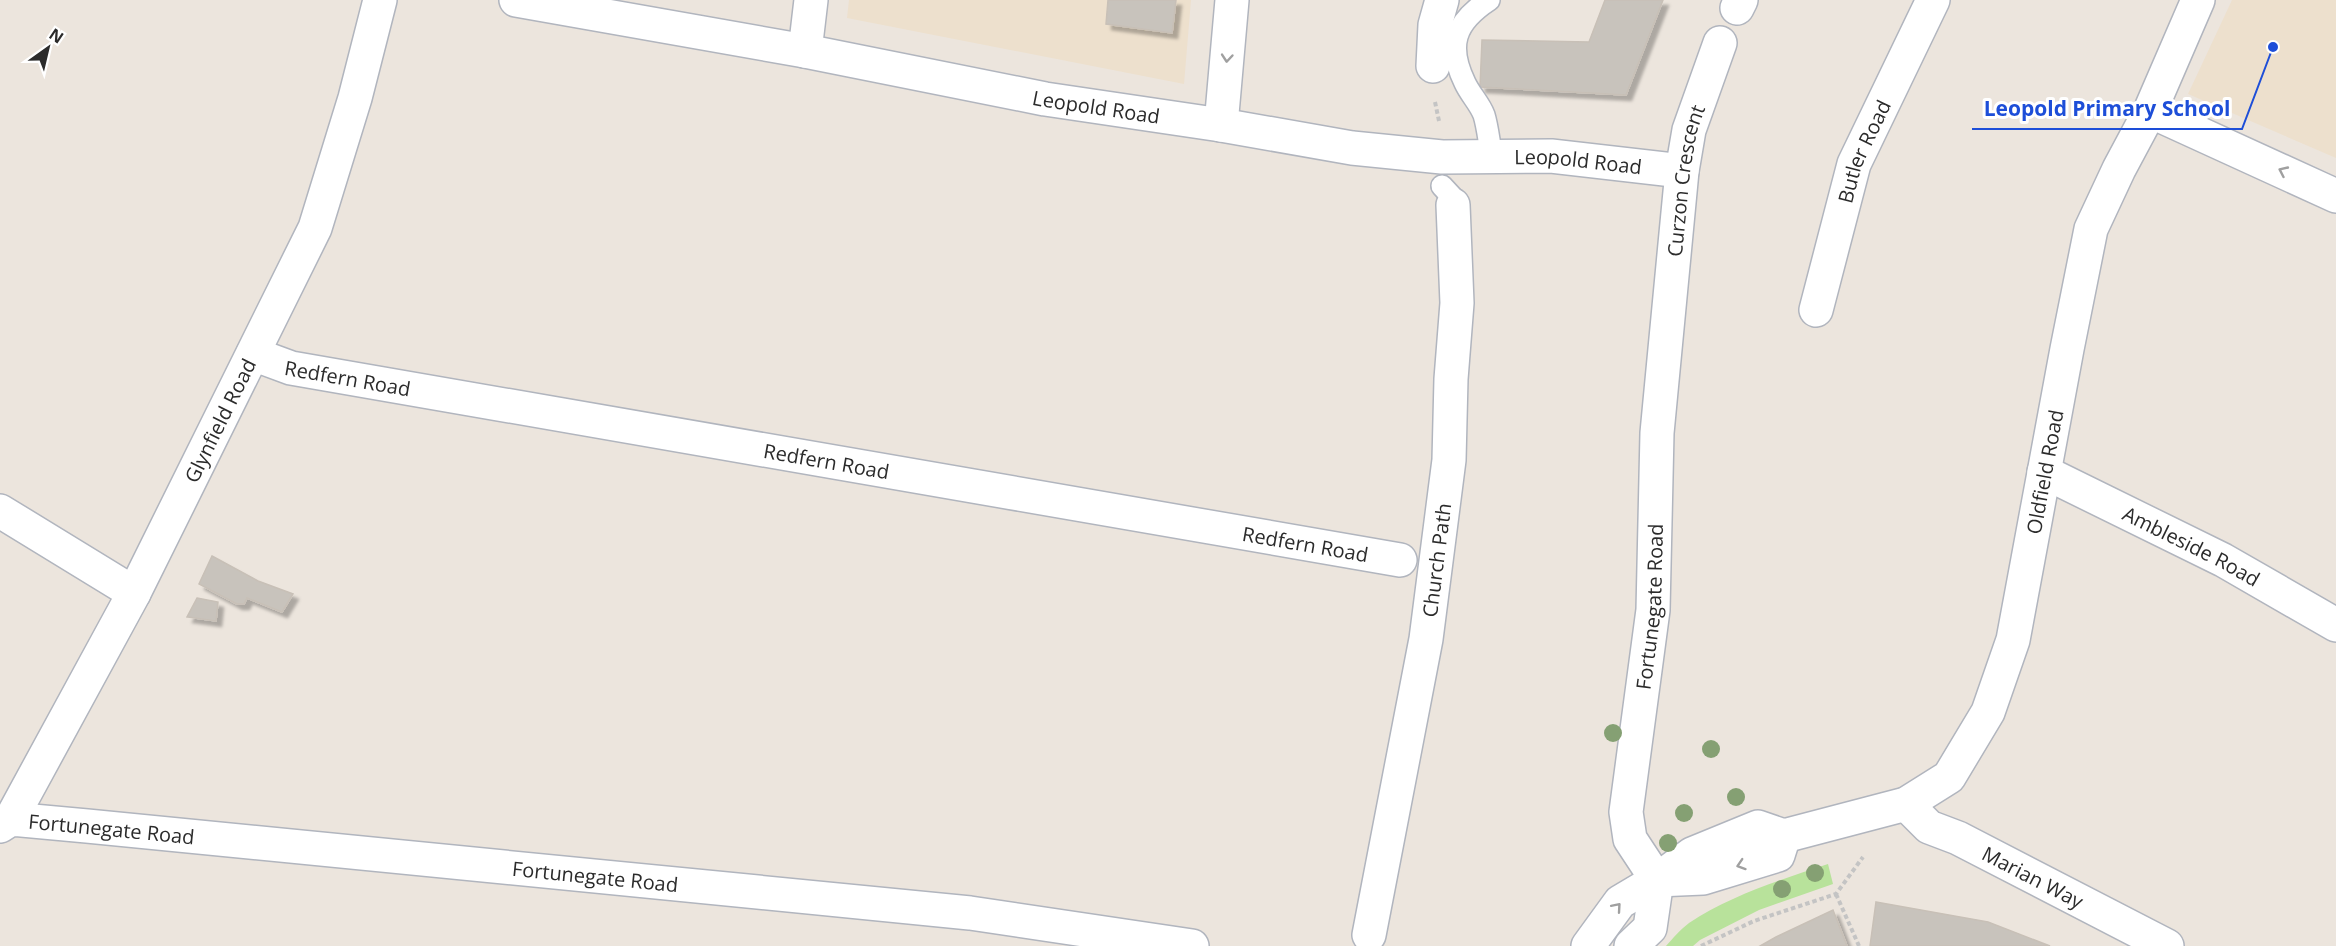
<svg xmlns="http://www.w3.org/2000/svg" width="2336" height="946" viewBox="0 0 2336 946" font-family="'Open Sans',sans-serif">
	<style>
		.education { fill: #ede0cd }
		.green { fill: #b8e29b }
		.building { fill: #c8c3bc; stroke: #c8c0b7; stroke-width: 1.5; filter: url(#shadow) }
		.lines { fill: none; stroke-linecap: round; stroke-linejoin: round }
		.lane-casing { stroke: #b1b5be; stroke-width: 24 }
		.street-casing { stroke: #b1b5be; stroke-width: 36 }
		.path { stroke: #c4c4c4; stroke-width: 4; stroke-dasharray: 4.5 3; stroke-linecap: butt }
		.lane { stroke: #fff; stroke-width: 21 }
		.street { stroke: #fff; stroke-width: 33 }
		.tree { fill: #85a073 }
		.oneway { stroke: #a0a0a0 }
		.labels { text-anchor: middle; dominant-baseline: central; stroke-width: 6; stroke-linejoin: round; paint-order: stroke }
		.street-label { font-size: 20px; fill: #2b2b2b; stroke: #fff }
		.leader { fill: none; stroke: #1d4ed8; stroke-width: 2 }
		.callout-dot { fill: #1d4ed8; stroke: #fff; stroke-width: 2 }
		.callout-label { font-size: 21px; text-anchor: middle; font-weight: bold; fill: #1d4ed8; stroke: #fff; stroke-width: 6; stroke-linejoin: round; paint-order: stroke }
	</style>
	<defs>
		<filter id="shadow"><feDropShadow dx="5.5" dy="5.5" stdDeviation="1.5" flood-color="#0004"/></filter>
	</defs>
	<rect width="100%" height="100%" fill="#ece5dd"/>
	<g class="education">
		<path d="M849 0H1191L1184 84 847 18Z"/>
		<path d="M2232 0H2336V158L2188 94Z"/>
	</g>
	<path class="green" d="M1828 864 1833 884 1759 910 1700 940 1693 946H1666C1673 938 1681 929 1689 923 1731 895 1780 880 1828 864Z"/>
	<g class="building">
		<path d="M1108 0H1176L1172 33 1106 24Z"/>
		<path d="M1605 0H1663L1626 95 1480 87 1482 40 1589 42Z"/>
		<path d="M212 556 258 581 293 594 282 612 247 598 244 604H237L199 584Z"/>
		<path d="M197 598 218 602 216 621 187 617Z"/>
		<path d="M1876 902 1988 922 2050 946H1870Z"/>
		<path d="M1833 910 1847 946H1760L1776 937Z"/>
	</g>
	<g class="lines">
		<defs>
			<g id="lane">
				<path d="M1489 0C1454 23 1447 46 1465 83 1470 94 1480 104 1484 115 1488 128 1489 143 1492 157"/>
				<path d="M1442 186 1454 199 1453 205"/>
			</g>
			<g id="street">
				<path id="s1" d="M516 0 805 51 1045 99 1221 125 1352 148 1442 157 1551 156 1682 171"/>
				<path d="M1737 8 1741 0"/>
				<path d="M805 51 811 0"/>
				<path d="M1433 66 1435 25 1442 0"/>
				<path d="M2150 111 2336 196"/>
				<path d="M1221 125 1232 0"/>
				<path id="s2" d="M1816 310 1854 164 1933 0"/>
				<path id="s3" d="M253 354 291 368 1400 560"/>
				<path id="s4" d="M2044 472 2223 560 2336 625"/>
				<path d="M0 511 134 593"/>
				<path id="s5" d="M1906 804 1929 827 1958 838 2167 946"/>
				<path id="s6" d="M11 819 134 593 315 228 355 98 380 0"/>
				<path id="s7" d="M0 826 11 819 87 826 970 913 1192 946"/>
				<path d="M1657 880 1703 878 1778 855 1784 836"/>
				<path id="s8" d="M1369 935 1426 639 1449 460 1451 379 1457 303 1453 205"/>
				<path id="s9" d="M1588 946 1620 902 1657 880 1692 854 1758 827 1784 836 1906 804 1949 777 1988 712 2013 640 2067 349 2091 229 2119 169 2150 111 2198 0"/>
				<path id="s10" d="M1631 946 1650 928 1657 880 1630 839 1626 812 1653 610 1657 433 1682 171 1689 130 1720 43"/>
			</g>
		</defs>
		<use href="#lane" class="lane-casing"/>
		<use href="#street" class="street-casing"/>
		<g class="path">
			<path d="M1435 102 1439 121"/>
			<path d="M1836 894 1859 946"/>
			<path d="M1701 946 1754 921 1836 894 1863 857"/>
		</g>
		<use href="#lane" class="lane"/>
		<use href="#street" class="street"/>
	</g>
	<g class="tree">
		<circle cx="1613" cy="733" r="9"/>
		<circle cx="1711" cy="749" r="9"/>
		<circle cx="1736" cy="797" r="9"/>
		<circle cx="1684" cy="813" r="9"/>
		<circle cx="1668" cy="843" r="9"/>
		<circle cx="1815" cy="873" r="9"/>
		<circle cx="1782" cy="889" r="9"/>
	</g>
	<defs><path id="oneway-chevron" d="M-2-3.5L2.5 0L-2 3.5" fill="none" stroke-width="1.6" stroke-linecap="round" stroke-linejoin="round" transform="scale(1.5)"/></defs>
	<g class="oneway">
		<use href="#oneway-chevron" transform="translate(1227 58) rotate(95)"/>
		<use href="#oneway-chevron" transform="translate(2283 171) rotate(-155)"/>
		<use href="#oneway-chevron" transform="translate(1741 865) rotate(162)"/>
		<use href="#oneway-chevron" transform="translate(1617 907) rotate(-49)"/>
	</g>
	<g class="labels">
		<g class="street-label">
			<text stroke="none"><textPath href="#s1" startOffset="590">Leopold Road</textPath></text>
			<text stroke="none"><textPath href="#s2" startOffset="166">Butler Road</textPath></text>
			<text stroke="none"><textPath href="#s1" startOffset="1076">Leopold Road</textPath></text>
			<text stroke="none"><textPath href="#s10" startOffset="786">Curzon Crescent</textPath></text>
			<text stroke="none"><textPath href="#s3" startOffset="98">Redfern Road</textPath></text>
			<text stroke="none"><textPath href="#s6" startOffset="450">Glynfield Road</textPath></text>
			<text stroke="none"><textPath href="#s3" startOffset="584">Redfern Road</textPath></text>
			<text stroke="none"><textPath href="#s9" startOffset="740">Oldfield Road</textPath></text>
			<text stroke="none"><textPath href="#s3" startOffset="1070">Redfern Road</textPath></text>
			<text stroke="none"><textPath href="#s4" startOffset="165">Ambleside Road</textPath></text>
			<text stroke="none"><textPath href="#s8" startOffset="381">Church Path</textPath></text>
			<text stroke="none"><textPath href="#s10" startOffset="358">Fortunegate Road</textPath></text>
			<text stroke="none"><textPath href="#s7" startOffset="114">Fortunegate Road</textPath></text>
			<text stroke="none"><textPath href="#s7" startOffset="600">Fortunegate Road</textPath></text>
			<text stroke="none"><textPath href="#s5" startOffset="148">Marian Way</textPath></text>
		</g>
	</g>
	<path class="leader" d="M2273 47L2242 129H1972"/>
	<circle class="callout-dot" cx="2273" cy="47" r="6"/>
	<g class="callout-label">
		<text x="2107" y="116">Leopold Primary School</text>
	</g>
	<g transform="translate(48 48) rotate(34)" stroke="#ffffff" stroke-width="4.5" paint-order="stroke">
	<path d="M0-4.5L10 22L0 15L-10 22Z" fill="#2b2b2b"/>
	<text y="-9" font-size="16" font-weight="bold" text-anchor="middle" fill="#2b2b2b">N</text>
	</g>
</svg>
